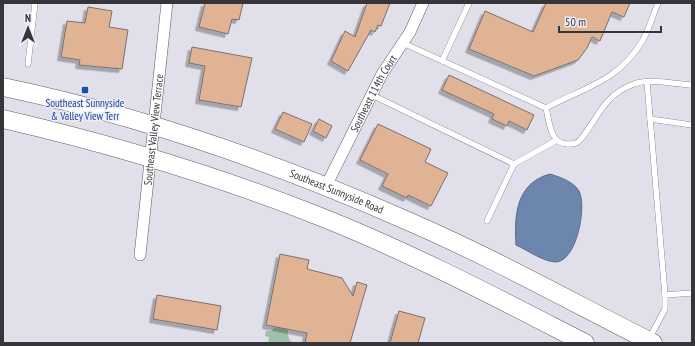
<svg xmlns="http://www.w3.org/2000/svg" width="695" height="346" viewBox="0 0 695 346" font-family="'PT Sans Narrow',sans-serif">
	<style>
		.green { fill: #9fc1aa }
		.water { fill: #6c86ae; stroke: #5c6e8b }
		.building { fill: #e1b395; stroke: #79706b; filter: url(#shadow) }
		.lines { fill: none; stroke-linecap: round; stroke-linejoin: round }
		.service-casing { stroke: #5e5e67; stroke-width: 6 }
		.minor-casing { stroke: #5e5e67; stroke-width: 12 }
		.primary-casing { stroke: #5e5e67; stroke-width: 19 }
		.service { stroke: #fff; stroke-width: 5.5 }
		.minor { stroke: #fff; stroke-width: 11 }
		.primary { stroke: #fff; stroke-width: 18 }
		.transit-dot { fill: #1a4fb4; stroke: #ededf7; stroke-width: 1.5 }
		.labels { text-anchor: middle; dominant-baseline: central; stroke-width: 3; stroke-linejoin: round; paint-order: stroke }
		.street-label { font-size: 11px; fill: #36363a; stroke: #ededf7 }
		.transit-label { font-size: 11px; fill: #164399; stroke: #ededf7 }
	</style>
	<defs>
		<filter id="shadow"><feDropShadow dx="-3.5" dy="3.5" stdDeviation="0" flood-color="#0004"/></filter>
	</defs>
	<rect width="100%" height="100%" fill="#e0dfea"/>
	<path class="green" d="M274 327 288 329V335L290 341 297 343H268L269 337 265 336 266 331H272Z"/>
	<path class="water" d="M550 174C560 177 574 182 579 191 587 206 577 261 556 262 544 262 527 250 516 245 514 216 516 183 550 174Z"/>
	<g class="building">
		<path d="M205 3H243L239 20 232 19 228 34 199 27Z"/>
		<path d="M367 3H390L381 26 378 25 375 32 371 30 348 71 331 61 345 31 355 37Z"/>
		<path d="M546 3H630L624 17 612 12 600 41 592 37 587 48 578 60 534 76 469 49 485 11 533 32Z"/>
		<path d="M88 7 112 11 109 27 128 30 122 69 79 65 80 60 61 57 67 21 85 23Z"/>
		<path d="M192 47 252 58 241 107 199 100 205 66 189 63Z"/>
		<path d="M449 75 534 115 527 130 509 121 507 126 492 119 494 114 442 90Z"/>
		<path d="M283 112 312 124 304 142 275 129Z"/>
		<path d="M319 119 332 126 326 138 313 131Z"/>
		<path d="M378 124 431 149 425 162 448 173 431 206 408 195 407 198 382 186 388 174 360 160Z"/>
		<path d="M280 254 309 260 307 269 342 278 353 296 357 282 367 285 350 343H305L307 333 266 325Z"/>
		<path d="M157 295 221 306 217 330 153 319Z"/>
		<path d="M399 311 425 318 418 343H390Z"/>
	</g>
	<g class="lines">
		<defs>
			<g id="service">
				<path d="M403 43 546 108C549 120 550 144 567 144 569 144 574 144 576 143 584 140 599 109 609 100 615 93 626 87 634 84 651 78 675 84 692 85"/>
				<path d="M442 61 469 3"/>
				<path d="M28 64 35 3"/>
				<path d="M647 82 665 295 692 293"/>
				<path d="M372 95 514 164 487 221"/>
				<path d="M546 108C585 87 618 82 643 40 649 29 653 15 658 3"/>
				<path d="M650 119 692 125"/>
				<path d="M514 164 557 140"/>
				<path d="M649 339 665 309V295"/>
			</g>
			<g id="minor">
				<path id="s1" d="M326 186 382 74 410 32 423 3"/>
				<path id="s2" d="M140 255 167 3"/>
			</g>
			<g id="primary">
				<path id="s3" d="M3 87C143 116 279 164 410 222 493 258 572 302 653 343"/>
				<path d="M3 119C111 144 218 176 321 217 412 253 499 299 585 343"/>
			</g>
		</defs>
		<use href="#service" class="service-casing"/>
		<use href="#minor" class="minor-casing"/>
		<use href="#primary" class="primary-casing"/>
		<use href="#service" class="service"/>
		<use href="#minor" class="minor"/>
		<use href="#primary" class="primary"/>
	</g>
	<rect class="transit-dot" x="81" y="86" width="8" height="8" rx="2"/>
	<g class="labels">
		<g class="street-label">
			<text stroke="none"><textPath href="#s1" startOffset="104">Southeast 114th Court</textPath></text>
			<text stroke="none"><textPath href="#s2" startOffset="126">Southeast Valley View Terrace</textPath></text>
			<text stroke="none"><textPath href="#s3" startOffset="350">Southeast Sunnyside Road</textPath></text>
		</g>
		<g class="transit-label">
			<text x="85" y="103">Southeast Sunnyside<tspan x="85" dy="13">&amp; Valley View Terr</tspan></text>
		</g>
	</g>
	<rect width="695" height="346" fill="none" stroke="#36363a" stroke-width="8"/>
	<g transform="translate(28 28)" stroke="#ededf7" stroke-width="3" paint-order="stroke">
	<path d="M0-3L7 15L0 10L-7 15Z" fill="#36363a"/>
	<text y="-6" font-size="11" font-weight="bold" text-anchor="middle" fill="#36363a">N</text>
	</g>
	<path d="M559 26v6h102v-6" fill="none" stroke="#36363a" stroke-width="2"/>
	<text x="565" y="26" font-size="12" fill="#36363a" stroke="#ededf7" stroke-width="3" paint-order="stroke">50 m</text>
</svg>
